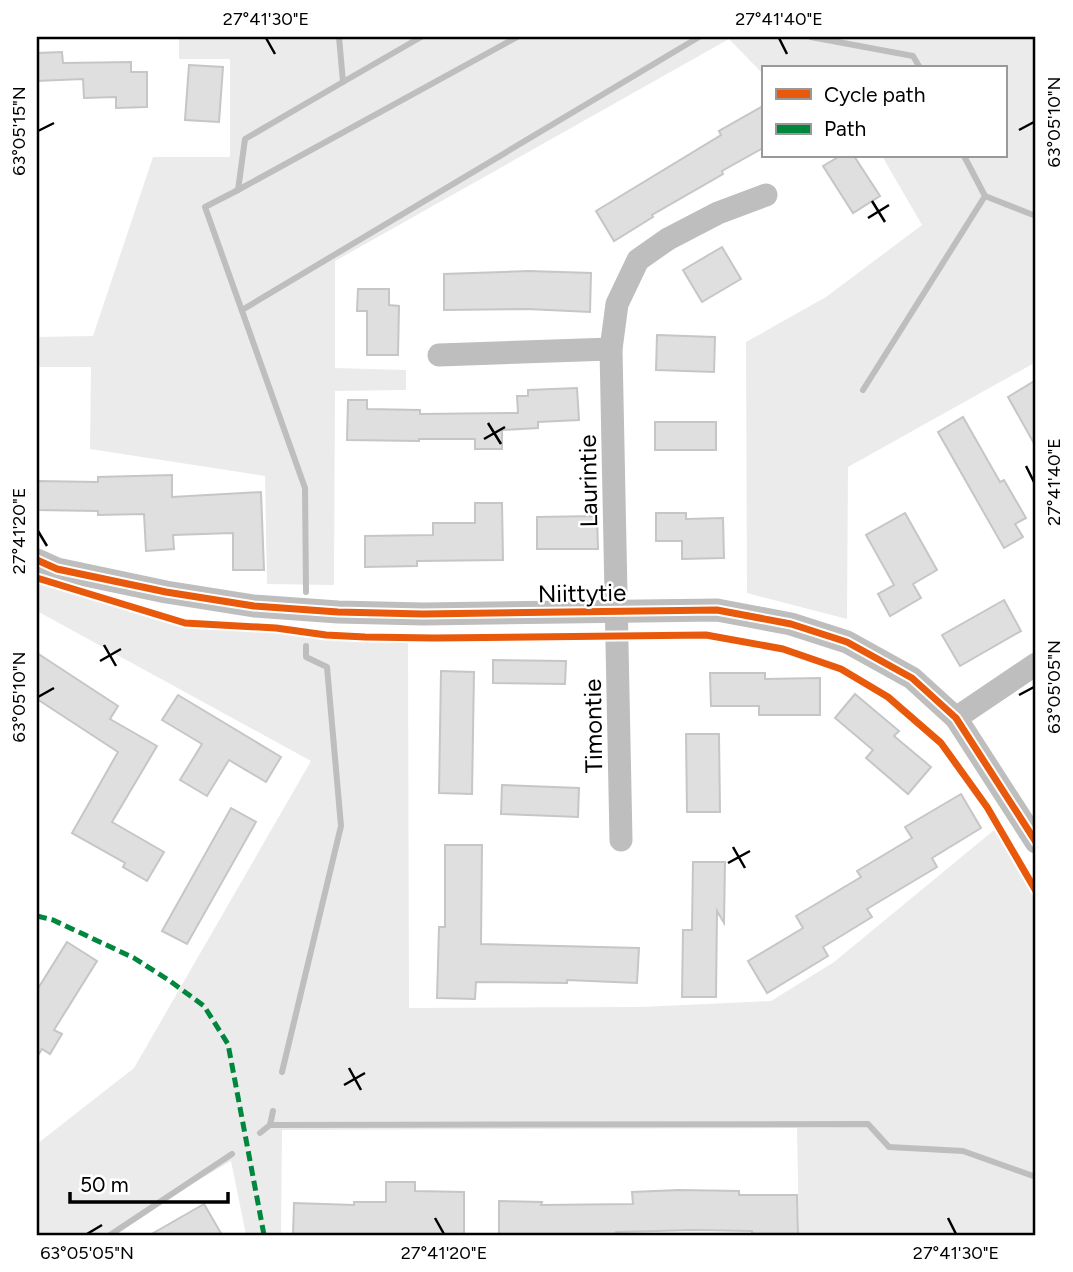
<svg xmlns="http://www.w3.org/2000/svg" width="1073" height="1272" viewBox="0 0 1073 1272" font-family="Figtree,sans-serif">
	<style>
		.green { fill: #ebebeb }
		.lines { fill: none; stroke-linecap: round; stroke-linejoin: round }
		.stream { stroke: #bebebe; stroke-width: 6 }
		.building { fill: #dfdfdf; stroke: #c6c6c6; stroke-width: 2 }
		.minor { stroke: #bebebe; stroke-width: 23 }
		.quiet { stroke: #00873e; stroke-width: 5; stroke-dasharray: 10 5; stroke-linecap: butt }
		.cycleway-casing { stroke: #fff; stroke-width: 11 }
		.cycleway { stroke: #e8590c; stroke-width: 7 }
		.ticks { fill: none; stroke: #000; stroke-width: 2.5 }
		.labels { text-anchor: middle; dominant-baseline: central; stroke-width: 5; stroke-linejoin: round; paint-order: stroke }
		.street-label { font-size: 24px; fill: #000; stroke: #fff }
		.neatline { fill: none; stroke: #000; stroke-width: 2.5 }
		.ticks-label { font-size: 18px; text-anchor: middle; fill: #000 }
	</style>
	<rect width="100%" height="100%" fill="#fff"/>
	<g class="green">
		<path d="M179 37H1036V362L848 467 847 619 747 593 746 342 826 297 922 225 882 156H1005V68H763V74L729 39 335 261V368L406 370V390L335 391 334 585 267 584 265 476 90 449 91 367H37V337L93 336 153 157H230V59H179Z"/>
		<path d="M39 579 185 623 276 628 326 635 408 638 409 1008 642 1007 771 1001 834 962 999 826 1036 891V1235H799L797 1128 282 1130 281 1235H246L231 1161 112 1231 113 1235H37V1144L134 1068 311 761 37 611V581Z"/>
	</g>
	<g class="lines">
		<g class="stream">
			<path d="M811 37 913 56 920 68"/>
			<path d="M343 82 421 37"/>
			<path d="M238 190 517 37"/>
			<path d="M985 196 1036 216"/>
			<path d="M242 310 699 37"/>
			<path d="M863 390 985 196 964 156"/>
			<path d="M306 592 305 488 205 207 238 190 245 139 343 82 339 37"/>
			<path d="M282 1072 341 826 327 667 306 657V646"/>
			<path d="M270 1125 273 1111"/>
			<path d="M260 1133 270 1125 868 1124 889 1147 963 1151 1036 1177"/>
			<path d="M110 1235 232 1154"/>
		</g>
	</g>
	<g class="building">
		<path d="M62 52 63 63 131 62V72H147V107L116 108V97L84 98 83 79 37 81V53Z"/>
		<path d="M189 65 223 67 219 122 185 120Z"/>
		<path d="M763 106V148L722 171 723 174 652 215 653 217 614 241 596 211 721 135 719 131Z"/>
		<path d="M840 156H854L880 196 853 213 823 166Z"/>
		<path d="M722 247 741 279 702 302 683 270Z"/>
		<path d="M528 271 591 273 590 312 527 309 444 310V274Z"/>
		<path d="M358 289H389V305L399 306 398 355H367V311H357Z"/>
		<path d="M657 335 715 337 714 372 656 370Z"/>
		<path d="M1036 380V447L1008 397Z"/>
		<path d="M577 388 579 420 538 422V428L502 430V449H475V439H419V441L347 440 348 400H367V409L420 410V414L518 413 517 396H528V390Z"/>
		<path d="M963 417 1000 482 1004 480 1026 518 1015 524 1023 537 1004 548 938 432Z"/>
		<rect x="655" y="422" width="61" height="28"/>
		<path d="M172 475V497L261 492 264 570H233V533L173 535 174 549 146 551 144 514 98 515V511L37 510V481L98 482V477Z"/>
		<path d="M475 503H502L503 560 417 561V566L365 567V536L433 535V523H475Z"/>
		<path d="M656 513H686V519L723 518 724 558 682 559V541H656Z"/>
		<path d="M905 513 937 570 913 584 921 598 890 616 878 594 894 585 866 535Z"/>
		<path d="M597 516 598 549H537V517Z"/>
		<path d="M1004 600 1021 631 960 666 942 635Z"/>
		<path d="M37 653 118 706 110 719 157 746 112 822 164 852 147 881 123 867 125 863 72 833 118 752 37 699Z"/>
		<path d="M493 660 566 661 565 684 493 683Z"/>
		<path d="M441 671 474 672 472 794 439 793Z"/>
		<path d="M710 673H765V679L820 678V715H759V706H711Z"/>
		<path d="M855 694 899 731 894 736 931 767 908 794 866 758 873 750 835 718Z"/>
		<path d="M178 695 281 757 266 782 229 760 207 796 180 780 202 744 162 720Z"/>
		<path d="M686 734H719L720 812H687Z"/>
		<path d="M502 785 579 788 578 817 501 814Z"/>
		<path d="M961 794 981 828 932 858 937 867 867 909 872 917 823 947 828 956 767 993 748 961 803 928 796 916 861 877 857 871 912 838 905 827Z"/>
		<path d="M231 808 256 822 187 944 162 931Z"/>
		<path d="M445 845H482L481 944 639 948 637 983 567 980V983L476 982 475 999 437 998 439 927H445Z"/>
		<path d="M693 862H725L724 923 717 911 716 997H682L683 930H692Z"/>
		<path d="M67 942 97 961 54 1030 62 1034 50 1054 42 1049 37 1057V990Z"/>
		<path d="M386 1182H415V1191L464 1192V1234L293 1235 294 1203 354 1205V1202H386Z"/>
		<path d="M679 1190 739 1191V1195H797L798 1235H752V1231L694 1230 616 1232V1235L499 1234V1201L542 1202 541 1205 633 1204 632 1192Z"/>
		<path d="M204 1204 222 1235H150Z"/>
	</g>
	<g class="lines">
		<g class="minor">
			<path d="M439 355 611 349"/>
			<path d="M37 560 57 569 166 592 254 606 338 612 423 614 717 610 791 624 847 642 912 678 956 718 1036 842"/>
			<path d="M956 718 1036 664"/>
			<path d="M621 840 611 349 617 304 638 260 668 239 718 213 766 195"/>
		</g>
		<path class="quiet" d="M37 916 53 920 134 958 170 981 204 1006 228 1044 264 1235"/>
		<defs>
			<g id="cycleway">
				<path d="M37 560 57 569 166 592 254 606 338 612 423 614 717 610 791 624 847 642 912 678 956 718 1036 842"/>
				<path d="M37 578 185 623 276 628 326 635 365 637 434 638 706 635 783 649 841 669 888 697 941 743 987 807 1036 891"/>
			</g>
		</defs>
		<use href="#cycleway" class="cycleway-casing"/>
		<use href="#cycleway" class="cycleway"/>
	</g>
	<path class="ticks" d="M266 38 275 54M779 38 787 54M1019 130 1034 122M38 131 54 123M872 201 885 222M868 218 889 205M488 423 501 444M484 439 505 427M1026 466 1034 482M38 531 47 546M104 645 116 666M100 661 121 649M1019 695 1034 687M38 697 54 688M733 847 745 868M728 863 750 851M349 1068 361 1090M344 1085 365 1073M435 1218 444 1234M948 1218 956 1234M87 1234 102 1225"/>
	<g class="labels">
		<g class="street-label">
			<text transform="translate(588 481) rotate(-91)">Laurintie</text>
			<text transform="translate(582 593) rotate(-1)">Niittytie</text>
			<text transform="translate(593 726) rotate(-91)">Timontie</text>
		</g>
	</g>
	<rect width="1073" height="1272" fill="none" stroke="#ffffff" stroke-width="77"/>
	<rect x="762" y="66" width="245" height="91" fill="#ffffff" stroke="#999999" stroke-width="2"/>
	<rect x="776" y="89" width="35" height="10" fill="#e8590c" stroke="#999999" stroke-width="2"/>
	<text x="824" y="102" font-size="21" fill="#000000">Cycle path</text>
	<rect x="776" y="124" width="35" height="10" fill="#00873e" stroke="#999999" stroke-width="2"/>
	<text x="824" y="136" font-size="21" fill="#000000">Path</text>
	<path d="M70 1192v10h158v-10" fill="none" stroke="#000000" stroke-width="3.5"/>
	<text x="80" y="1192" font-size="21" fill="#000000" stroke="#ffffff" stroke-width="5" paint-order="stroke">50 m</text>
	<rect x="38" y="38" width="996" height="1196" class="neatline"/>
	<g class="ticks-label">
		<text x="266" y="25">27°41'30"E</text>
		<text x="779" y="25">27°41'40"E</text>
		<text transform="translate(1054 122) rotate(-90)" y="6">63°05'10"N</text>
		<text transform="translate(19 131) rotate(-90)" y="6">63°05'15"N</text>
		<text transform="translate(1054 482) rotate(-90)" y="6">27°41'40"E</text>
		<text transform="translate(19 531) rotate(-90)" y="6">27°41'20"E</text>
		<text transform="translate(1054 687) rotate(-90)" y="6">63°05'05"N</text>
		<text transform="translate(19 697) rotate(-90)" y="6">63°05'10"N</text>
		<text x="87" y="1259">63°05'05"N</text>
		<text x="444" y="1259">27°41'20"E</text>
		<text x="956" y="1259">27°41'30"E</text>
	</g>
</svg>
